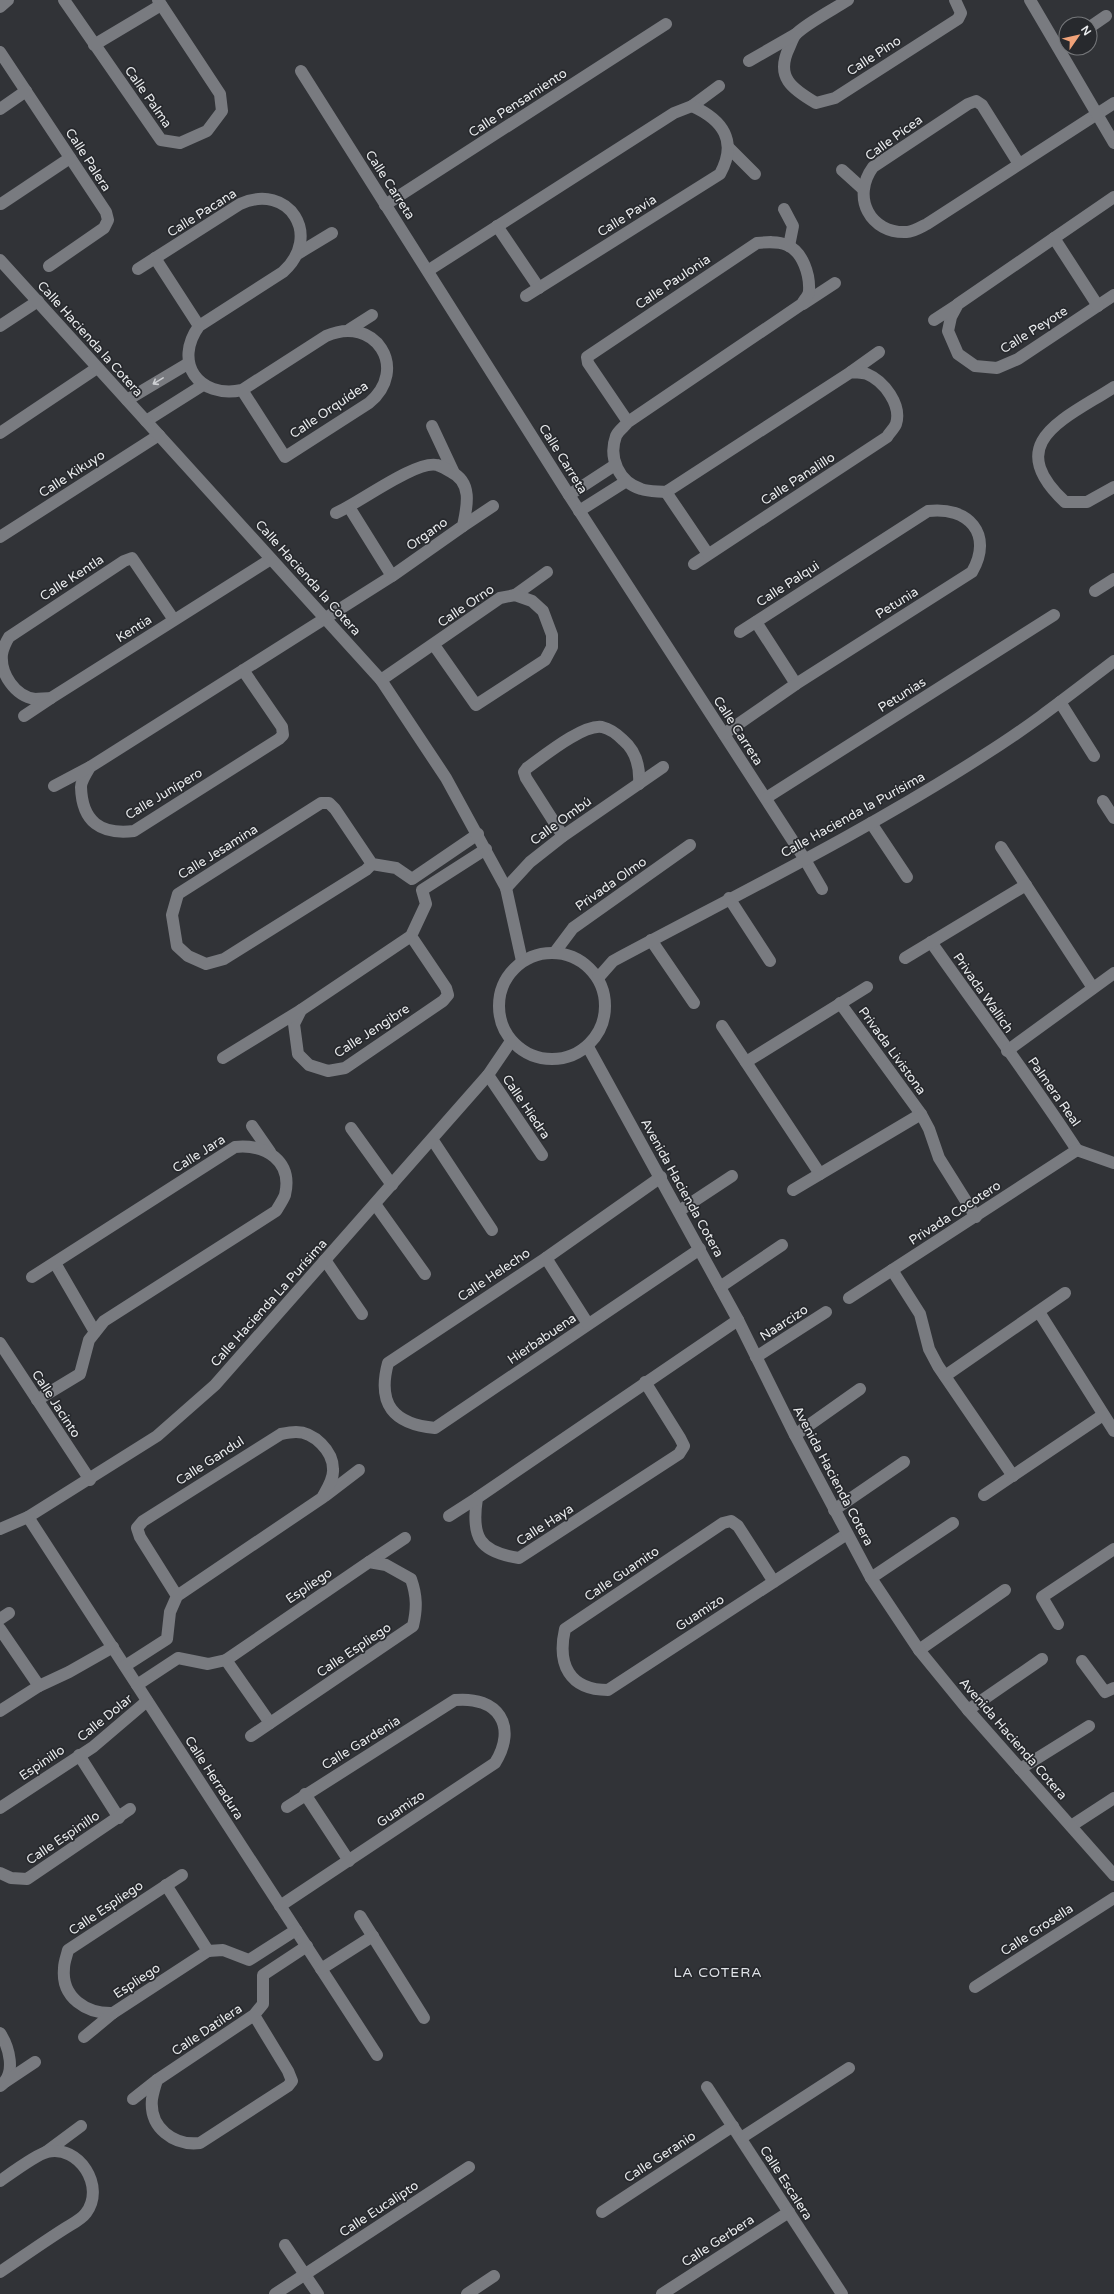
<svg xmlns="http://www.w3.org/2000/svg" width="1114" height="2294" viewBox="0 0 1114 2294" font-family="'Varela Round',sans-serif">
	<style>
		.lines { fill: none; stroke-linecap: round; stroke-linejoin: round }
		.street { stroke: #797b80; stroke-width: 12 }
		.secondary { stroke: #797b80; stroke-width: 12 }
		.oneway { stroke: #cdcfd2 }
		.labels { text-anchor: middle; dominant-baseline: central; stroke-width: 3.5; stroke-linejoin: round; paint-order: stroke }
		.street-label { font-size: 13px; fill: #e9ebed; stroke: #27292d }
		.neighbourhood-label { font-size: 14px; letter-spacing: 1px; fill: #dfe2e7; stroke: #27292d }
	</style>
	<rect width="100%" height="100%" fill="#313337"/>
	<g class="lines">
		<g class="street">
			<path d="M64 0 161 140 180 143 207 131 222 111 220 94 158 0"/>
			<path d="M848 0C834 9 807 23 796 34 793 37 791 44 789 48 775 77 792 89 816 103L835 98 958 19 961 13 955 0"/>
			<path d="M1090 27 1106 16"/>
			<path d="M94 45 161 5"/>
			<path d="M0 52 106 212 108 220 104 228 49 266"/>
			<path d="M749 61 796 34"/>
			<path d="M301 71 569 495 804 858 822 889"/>
			<path d="M692 106 719 86"/>
			<path d="M0 109 26 91"/>
			<path d="M729 148 755 174"/>
			<path d="M1019 164 982 105 976 101 968 104 873 167C851 197 870 234 907 232 913 232 921 227 927 224L1114 103"/>
			<path d="M842 170 863 189"/>
			<path d="M1114 197 958 304 951 317 948 331 958 354 975 366 997 368 1018 359 1114 295"/>
			<path d="M1 204 70 158"/>
			<path d="M385 205 666 24"/>
			<path d="M784 209 793 226 789 246"/>
			<path d="M497 226 539 288"/>
			<path d="M1054 238 1098 306"/>
			<path d="M299 253 332 233"/>
			<path d="M155 258 199 326"/>
			<path d="M138 269 240 204C289 182 323 236 283 272L199 326C173 362 198 399 242 390L326 336C375 314 410 369 369 403L285 457 242 390"/>
			<path d="M429 270 674 113 692 106C723 120 738 141 720 174L526 296"/>
			<path d="M803 304 835 283"/>
			<path d="M934 320 957 305"/>
			<path d="M0 326 38 301"/>
			<path d="M350 329 372 315"/>
			<path d="M851 372 879 352"/>
			<path d="M1114 387C1065 419 1001 442 1065 502H1087L1114 487"/>
			<path d="M127 400 189 363"/>
			<path d="M146 421 203 385"/>
			<path d="M628 422 588 363 587 357 757 243C767 242 778 241 787 245 803 252 810 275 809 291 809 295 804 300 802 304L628 422C625 426 618 431 616 436 608 458 619 482 641 489 649 492 658 491 666 492L851 372C856 373 862 372 867 374 884 381 902 405 896 424 894 429 889 433 887 437L694 564"/>
			<path d="M432 426 454 473"/>
			<path d="M0 433 97 368"/>
			<path d="M666 492 708 554"/>
			<path d="M569 495 615 465"/>
			<path d="M349 507 392 576"/>
			<path d="M579 511 625 482"/>
			<path d="M463 526 493 506"/>
			<path d="M0 537 159 435"/>
			<path d="M1095 591 1114 579"/>
			<path d="M515 595 547 572"/>
			<path d="M174 620 132 558 124 561 9 637C6 642 3 649 2 654 0 674 15 696 35 699 40 699 46 698 51 698L271 559"/>
			<path d="M756 622 796 684"/>
			<path d="M243 670 282 727 283 735 279 739 134 831C101 835 82 822 81 787 81 781 87 772 90 767L392 576 463 526C467 507 473 482 451 472 447 470 442 466 437 465 416 460 359 503 336 513"/>
			<path d="M381 680 500 598 515 595 532 601 543 611 552 635V647L545 660 476 705 434 645"/>
			<path d="M1060 702 1094 756"/>
			<path d="M24 716 51 698"/>
			<path d="M724 734 796 684 972 572C994 534 968 506 928 511L740 632"/>
			<path d="M54 786 90 767"/>
			<path d="M766 798 1054 615"/>
			<path d="M1103 801 1114 818"/>
			<path d="M871 823 907 877"/>
			<path d="M563 836 526 778 524 772 527 768C544 756 583 724 602 727 611 729 617 734 623 740 636 751 640 768 639 784"/>
			<path d="M1001 847 1093 988"/>
			<path d="M372 864 335 809 329 803H321L178 894 172 915 177 946 188 956 206 964 224 959 366 870 372 864 396 868 412 879 478 834"/>
			<path d="M506 888 530 862 563 836 663 767"/>
			<path d="M729 898 770 961"/>
			<path d="M411 936 446 988 448 995 443 1001 345 1068 328 1071 309 1065 298 1054 294 1024 301 1010 411 936 426 904 422 890 486 849"/>
			<path d="M651 940 694 1003"/>
			<path d="M931 942C980 1012 1031 1079 1077 1150"/>
			<path d="M555 952 573 928 690 845"/>
			<path d="M905 958 1026 885"/>
			<path d="M840 1003 921 1114 929 1129 939 1158 976 1217"/>
			<path d="M722 1026 820 1174"/>
			<path d="M1007 1051 1114 973"/>
			<path d="M223 1058 301 1010"/>
			<path d="M746 1062 867 987"/>
			<path d="M488 1075 542 1155"/>
			<path d="M252 1126 270 1152"/>
			<path d="M351 1128 392 1185"/>
			<path d="M432 1139 492 1230"/>
			<path d="M1077 1150 1114 1163"/>
			<path d="M661 1177 546 1258 388 1363C377 1404 393 1424 435 1428L700 1249"/>
			<path d="M793 1190 921 1114"/>
			<path d="M375 1204 425 1274"/>
			<path d="M679 1211 732 1176"/>
			<path d="M546 1258 588 1324"/>
			<path d="M325 1260 362 1314"/>
			<path d="M55 1263 95 1332"/>
			<path d="M892 1270 920 1314 929 1349 938 1366 1013 1476"/>
			<path d="M32 1277 235 1147C266 1144 293 1161 285 1195 283 1200 279 1206 276 1211L104 1321 89 1340 80 1374 37 1400"/>
			<path d="M720 1287 782 1245"/>
			<path d="M849 1298 1077 1150"/>
			<path d="M1039 1312 1114 1431"/>
			<path d="M0 1343 90 1480"/>
			<path d="M756 1357 826 1312"/>
			<path d="M945 1376 1065 1293"/>
			<path d="M645 1382 680 1438 684 1446 679 1454 519 1558C479 1552 471 1537 477 1498L738 1320"/>
			<path d="M795 1435 860 1389"/>
			<path d="M984 1495 1103 1415"/>
			<path d="M325 1496 359 1470"/>
			<path d="M834 1510 904 1462"/>
			<path d="M449 1516 477 1498"/>
			<path d="M28 1517 377 2055"/>
			<path d="M369 1562 405 1538"/>
			<path d="M871 1578 953 1523"/>
			<path d="M774 1582 738 1526 731 1521 723 1523 565 1629C557 1664 569 1690 608 1690L847 1534"/>
			<path d="M0 1619 9 1613"/>
			<path d="M1058 1624 1042 1597 1114 1549"/>
			<path d="M0 1629 39 1686"/>
			<path d="M919 1650 1005 1590"/>
			<path d="M226 1660 270 1723"/>
			<path d="M1082 1661 1105 1692 1114 1688"/>
			<path d="M125 1666 167 1639 170 1612 177 1596 322 1498C327 1489 334 1479 333 1469 333 1451 314 1432 296 1432 291 1432 286 1433 281 1434L143 1521 137 1528 140 1537 177 1596"/>
			<path d="M137 1685 178 1658 208 1664 226 1660 369 1562 386 1565 411 1579C417 1596 417 1609 413 1626L251 1736"/>
			<path d="M968 1710 1042 1659"/>
			<path d="M0 1711 39 1686 69 1672 113 1647"/>
			<path d="M79 1755 119 1818"/>
			<path d="M1020 1769 1089 1726"/>
			<path d="M305 1794 349 1861"/>
			<path d="M0 1808 93 1747 147 1701"/>
			<path d="M1071 1826 1114 1798"/>
			<path d="M0 1873 11 1878 27 1879 130 1809"/>
			<path d="M182 1875 68 1950C67 1955 64 1962 64 1968 61 1998 87 2014 113 2013L208 1951"/>
			<path d="M166 1885 208 1951"/>
			<path d="M280 1906 495 1763C518 1726 498 1696 455 1700L287 1807"/>
			<path d="M360 1916 424 2018"/>
			<path d="M208 1951 223 1950 249 1960 296 1930"/>
			<path d="M321 1969 373 1936"/>
			<path d="M975 1987 1114 1898"/>
			<path d="M254 2015 288 2071 292 2081 288 2086 200 2143C174 2146 149 2128 152 2099 153 2093 155 2086 157 2080L254 2015 263 2004V1975L307 1946"/>
			<path d="M0 2033C9 2047 17 2074 0 2086"/>
			<path d="M84 2037 113 2013"/>
			<path d="M5 2082 35 2062"/>
			<path d="M707 2087 842 2294"/>
			<path d="M133 2099 157 2080"/>
			<path d="M741 2138 849 2068"/>
			<path d="M46 2152 81 2126"/>
			<path d="M0 2181C10 2174 37 2154 47 2152 79 2144 106 2187 86 2213 81 2220 70 2225 64 2229 42 2243 21 2258 0 2272"/>
			<path d="M602 2212 733 2126"/>
			<path d="M285 2245 318 2294"/>
			<path d="M275 2294 469 2167"/>
			<path d="M467 2294 494 2276"/>
			<path d="M662 2294 789 2212"/>
		</g>
		<g class="secondary">
			<path d="M1030 0 1114 143"/>
			<path d="M0 7 8 0"/>
			<path d="M0 260 381 680 446 778 506 888 522 961"/>
			<circle cx="552" cy="1006" r="53"/>
			<path d="M598 978 613 961C738 894 865 832 984 755 1029 727 1072 693 1114 661"/>
			<path d="M588 1047 738 1320 795 1435 871 1578 919 1650 968 1710 1114 1875"/>
			<path d="M0 1529 28 1517 157 1436 215 1385 488 1075 511 1041"/>
		</g>
	</g>
	<defs><path id="oneway-shaft" d="M-6 0H5M1.5-3L5.5 0L1.5 3" fill="none" stroke-width="1.6" stroke-linecap="round" stroke-linejoin="round"/></defs>
	<use class="oneway" href="#oneway-shaft" transform="translate(158 381) rotate(149)"/>
	<g class="labels">
		<g class="street-label">
			<text transform="translate(874 56) rotate(-33)">Calle Pino</text>
			<text transform="translate(148 97) rotate(55)">Calle Palma</text>
			<text transform="translate(518 103) rotate(-33)">Calle Pensamiento</text>
			<text transform="translate(894 138) rotate(-36)">Calle Pícea</text>
			<text transform="translate(88 160) rotate(57)">Calle Palera</text>
			<text transform="translate(390 185) rotate(57)">Calle Carreta</text>
			<text transform="translate(202 213) rotate(-32)">Calle Pacana</text>
			<text transform="translate(627 216) rotate(-32)">Calle Pavía</text>
			<text transform="translate(673 282) rotate(-34)">Calle Paulonia</text>
			<text transform="translate(1034 330) rotate(-32)">Calle Peyote</text>
			<text transform="translate(90 339) rotate(48)">Calle Hacienda la Cotera</text>
			<text transform="translate(329 410) rotate(-34)">Calle Orquídea</text>
			<text transform="translate(563 459) rotate(58)">Calle Carreta</text>
			<text transform="translate(72 474) rotate(-33)">Calle Kikuyo</text>
			<text transform="translate(798 479) rotate(-33)">Calle Panalillo</text>
			<text transform="translate(427 534) rotate(-35)">Organo</text>
			<text transform="translate(72 578) rotate(-33)">Calle Kentla</text>
			<text transform="translate(308 578) rotate(48)">Calle Hacienda la Cotera</text>
			<text transform="translate(788 584) rotate(-33)">Calle Palqui</text>
			<text transform="translate(897 603) rotate(-32)">Petunia</text>
			<text transform="translate(466 606) rotate(-34)">Calle Orno</text>
			<text transform="translate(134 629) rotate(-32)">Kentia</text>
			<text transform="translate(902 695) rotate(-32)">Petunias</text>
			<text transform="translate(738 731) rotate(57)">Calle Carreta</text>
			<text transform="translate(164 794) rotate(-31)">Calle Junípero</text>
			<text transform="translate(853 815) rotate(-29)">Calle Hacienda la Purísima</text>
			<text transform="translate(561 821) rotate(-36)">Calle Ombú</text>
			<text transform="translate(218 852) rotate(-32)">Calle Jesamina</text>
			<text transform="translate(611 884) rotate(-35)">Privada Olmo</text>
			<text transform="translate(983 993) rotate(55)">Privada Wallich</text>
			<text transform="translate(372 1031) rotate(-33)">Calle Jengibre</text>
			<text transform="translate(892 1051) rotate(54)">Privada Livistona</text>
			<text transform="translate(1054 1092) rotate(55)">Palmera Real</text>
			<text transform="translate(526 1107) rotate(56)">Calle Hiedra</text>
			<text transform="translate(199 1154) rotate(-32)">Calle Jara</text>
			<text transform="translate(682 1188) rotate(61)">Avenida Hacienda Cotera</text>
			<text transform="translate(955 1213) rotate(-33)">Privada Cocotero</text>
			<text transform="translate(494 1275) rotate(-34)">Calle Helecho</text>
			<text transform="translate(269 1303) rotate(-48)">Calle Hacienda La Purísima</text>
			<text transform="translate(784 1323) rotate(-33)">Naarcizo</text>
			<text transform="translate(542 1339) rotate(-34)">Hierbabuena</text>
			<text transform="translate(56 1404) rotate(57)">Calle Jacinto</text>
			<text transform="translate(210 1461) rotate(-33)">Calle Gandul</text>
			<text transform="translate(833 1476) rotate(62)">Avenida Hacienda Cotera</text>
			<text transform="translate(545 1525) rotate(-33)">Calle Haya</text>
			<text transform="translate(622 1574) rotate(-34)">Calle Guamito</text>
			<text transform="translate(309 1586) rotate(-34)">Espliego</text>
			<text transform="translate(700 1613) rotate(-33)">Guamizo</text>
			<text transform="translate(354 1650) rotate(-34)">Calle Espliego</text>
			<text transform="translate(105 1718) rotate(-39)">Calle Dolar</text>
			<text transform="translate(1013 1739) rotate(49)">Avenida Hacienda Cotera</text>
			<text transform="translate(361 1743) rotate(-32)">Calle Gardenia</text>
			<text transform="translate(42 1763) rotate(-34)">Espinillo</text>
			<text transform="translate(214 1778) rotate(57)">Calle Herradura</text>
			<text transform="translate(401 1809) rotate(-34)">Guamizo</text>
			<text transform="translate(63 1838) rotate(-34)">Calle Espinillo</text>
			<text transform="translate(106 1908) rotate(-34)">Calle Espliego</text>
			<text transform="translate(1037 1930) rotate(-33)">Calle Grosella</text>
			<text transform="translate(137 1981) rotate(-33)">Espliego</text>
			<text transform="translate(207 2030) rotate(-34)">Calle Datilera</text>
			<text transform="translate(660 2157) rotate(-33)">Calle Geranio</text>
			<text transform="translate(786 2183) rotate(57)">Calle Escalera</text>
			<text transform="translate(379 2209) rotate(-33)">Calle Eucalipto</text>
			<text transform="translate(718 2241) rotate(-33)">Calle Gerbera</text>
		</g>
		<g class="neighbourhood-label">
			<text x="718" y="1972">LA COTERA</text>
		</g>
	</g>
	<g transform="translate(1078 36) rotate(56)"><circle r="19" fill="#27292d" stroke="#75777a"/>
	<path d="M0-3L7 15L0 10L-7 15Z" fill="#f0a279"/>
	<text y="-6" font-size="11" font-weight="bold" text-anchor="middle" fill="#e9ebed">N</text>
	</g>
</svg>
